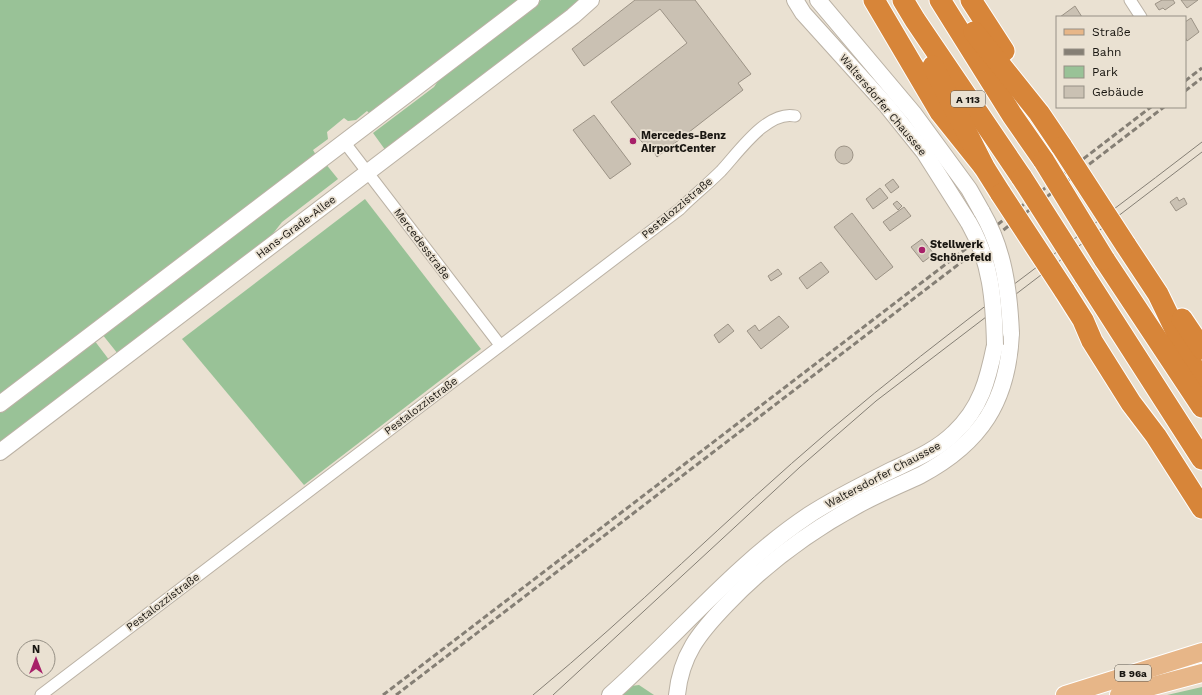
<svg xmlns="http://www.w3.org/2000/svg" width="1202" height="695" viewBox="0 0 1202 695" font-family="'Work Sans',sans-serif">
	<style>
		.green { fill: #99c297 }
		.building { fill: #cac1b3; stroke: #9c9386 }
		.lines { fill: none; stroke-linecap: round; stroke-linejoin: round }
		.street-casing { stroke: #bbb2a5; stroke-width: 13 }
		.secondary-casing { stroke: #bbb2a5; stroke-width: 18 }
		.primary-casing { stroke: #fff; stroke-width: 20 }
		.highway-casing { stroke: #fff; stroke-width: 23 }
		.street { stroke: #fff; stroke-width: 11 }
		.secondary { stroke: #fff; stroke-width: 16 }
		.primary { stroke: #e7b688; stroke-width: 18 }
		.highway { stroke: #d78539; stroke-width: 21 }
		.tram { stroke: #857f75; stroke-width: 1 }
		.rail { stroke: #857f75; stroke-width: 3; stroke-dasharray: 6 3; stroke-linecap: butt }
		.secondary-bridge-casing { stroke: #bbb2a5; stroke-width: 18; stroke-linecap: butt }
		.highway-bridge-casing { stroke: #fff; stroke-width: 23; stroke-linecap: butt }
		.secondary-bridge { stroke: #fff; stroke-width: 16 }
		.highway-bridge { stroke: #d78539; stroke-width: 21 }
		.poi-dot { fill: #a72069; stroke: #eae1d2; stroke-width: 1.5 }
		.labels { text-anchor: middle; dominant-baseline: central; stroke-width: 3.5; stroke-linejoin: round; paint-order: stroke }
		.shield { fill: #eae1d2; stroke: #58534b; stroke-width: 1 }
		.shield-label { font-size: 10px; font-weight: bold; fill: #191611 }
		.street-label { font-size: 11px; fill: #191611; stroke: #eae1d2 }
		.poi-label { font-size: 11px; font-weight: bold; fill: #191611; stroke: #eae1d2; text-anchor: start }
	</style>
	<rect width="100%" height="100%" fill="#eae1d2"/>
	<g class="green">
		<path d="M0 0H518L370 114 367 111 356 120 348 121 344 118 327 132 328 139 313 150 316 155 0 397Z"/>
		<path d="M541 0H582L386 151 373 133 434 87 442 75Z"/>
		<path d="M325 163 338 179 282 222 268 240 118 354 102 334Z"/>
		<path d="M365 199 481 349 304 485 182 339Z"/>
		<path d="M94 340 110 361 0 445V412Z"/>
		<path d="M639 685 654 695H622L631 686Z"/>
		<path d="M1202 687V695H1167Z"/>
	</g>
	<g class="building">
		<path d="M635 0H695L751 74 738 83 743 90 657 157 652 149 649 151 611 102 687 43 660 9 584 66 572 49Z"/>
		<path d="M1162 0H1173L1175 3 1165 10 1163 8 1159 10 1155 4Z"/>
		<path d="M1181 0H1198L1187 8Z"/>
		<path d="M1075 6 1082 17H1060Z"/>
		<path d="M1191 18 1199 32 1187 41 1185 37V22Z"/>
		<path d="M594 115 631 164 610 179 573 130Z"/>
		<circle cx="844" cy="155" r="9"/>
		<path d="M893 179 899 187 891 193 885 185Z"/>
		<path d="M880 188 888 198 873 209 866 199Z"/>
		<path d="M1177 197 1179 201 1184 198 1187 204 1176 211 1170 202Z"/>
		<path d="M897 201 902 206 898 210 893 204Z"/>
		<path d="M904 207 911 216 890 231 883 222Z"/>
		<path d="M852 213 893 267 876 280 834 227Z"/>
		<path d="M922 239 934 254 923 262 911 247Z"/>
		<path d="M821 262 829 272 807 289 799 278Z"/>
		<path d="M778 269 782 274 771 281 768 276Z"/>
		<path d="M779 316 789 327 761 349 747 331 755 325 759 331Z"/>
		<path d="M728 324 734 331 719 343 714 335Z"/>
	</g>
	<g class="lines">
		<defs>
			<g id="street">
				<path d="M1130 0 1141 17"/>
				<path d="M345 143 500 345"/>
				<path d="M41 695 680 209C693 196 708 184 721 171 738 153 767 110 795 116"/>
			</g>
			<g id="secondary">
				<path d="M795 0 803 13 887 106 924 152 969 223"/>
				<path d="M818 0 914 114 969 189 982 212"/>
				<path d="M0 404 531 0"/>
				<path d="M0 452 573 16 591 0"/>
				<path d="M610 695C677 636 734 565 809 515 835 498 864 484 892 470 913 460 937 450 954 433 981 408 988 379 995 345"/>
				<path d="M677 695C681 655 699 633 726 605 764 565 810 531 858 505 878 494 900 485 921 475 981 443 1008 401 1011 333"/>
			</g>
			<g id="primary">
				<path d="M1065 695 1202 652"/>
				<path d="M1119 695 1202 673"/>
			</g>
			<g id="highway">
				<path d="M874 0 940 112 984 167"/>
				<path d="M903 0 915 20 1022 178"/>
				<path d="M940 0 1012 115 1044 161"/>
				<path d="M971 0 1004 51"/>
				<path d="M974 32 1039 113 1062 147"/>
				<path d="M933 66 984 167 1001 194"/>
				<path d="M1125 244 1158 294 1202 385"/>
				<path d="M1104 259 1202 407"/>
				<path d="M1084 275 1202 459"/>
				<path d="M1064 290 1083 320 1092 341 1131 403 1156 436 1202 508"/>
				<path d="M1182 319 1202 349"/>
			</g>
		</defs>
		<use href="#street" class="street-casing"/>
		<use href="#secondary" class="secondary-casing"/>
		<use href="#primary" class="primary-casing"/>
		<use href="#highway" class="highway-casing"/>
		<use href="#street" class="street"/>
		<use href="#secondary" class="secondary"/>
		<use href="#primary" class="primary"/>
		<use href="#highway" class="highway"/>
		<g class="tram">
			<path d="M533 695C635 611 728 517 829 431 949 329 1078 238 1202 142"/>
			<path d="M553 695 800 467 876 401 1202 152"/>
		</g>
		<g class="rail">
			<path d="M1185 81 1202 68"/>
			<path d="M1185 91 1202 78"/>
			<path d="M383 695 1151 107"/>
			<path d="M396 695 1164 107"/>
		</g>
		<defs>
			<g id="secondary-bridge">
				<path d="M982 212C1004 250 1009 290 1011 333"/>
				<path d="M969 223C991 261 994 301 995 345"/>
			</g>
			<g id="highway-bridge">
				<path d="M1062 147 1125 244"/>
				<path d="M1044 161 1104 259"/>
				<path d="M1022 178 1084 275"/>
				<path d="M1001 194 1064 290"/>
			</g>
		</defs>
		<use href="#secondary-bridge" class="secondary-bridge-casing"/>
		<use href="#highway-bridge" class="highway-bridge-casing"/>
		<use href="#secondary-bridge" class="secondary-bridge"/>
		<use href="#highway-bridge" class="highway-bridge"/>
	</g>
	<g class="poi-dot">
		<circle cx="633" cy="141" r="4"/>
		<circle cx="922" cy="250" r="4"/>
	</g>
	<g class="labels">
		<g class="shield">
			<rect x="951" y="91" width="34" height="16" rx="3"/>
			<rect x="1115" y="665" width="36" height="16" rx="3"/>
		</g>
		<g class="shield-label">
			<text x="968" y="99">A 113</text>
			<text x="1133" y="673">B 96a</text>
		</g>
		<g class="street-label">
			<text transform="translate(883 105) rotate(50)">Waltersdorfer Chaussee</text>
			<text transform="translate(677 208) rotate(-40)">Pestalozzistraße</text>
			<text transform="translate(296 227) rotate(-37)">Hans-Grade-Allee</text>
			<text transform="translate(422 244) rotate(53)">Mercedesstraße</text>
			<text transform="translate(421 406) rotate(-37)">Pestalozzistraße</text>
			<text transform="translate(883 475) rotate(-28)">Waltersdorfer Chaussee</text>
			<text transform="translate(163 602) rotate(-37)">Pestalozzistraße</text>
		</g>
		<g class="poi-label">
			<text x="641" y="135">Mercedes-Benz<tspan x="641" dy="13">AirportCenter</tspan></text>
			<text x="930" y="244">Stellwerk<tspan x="930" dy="13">Schönefeld</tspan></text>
		</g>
	</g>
	<rect x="1056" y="16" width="130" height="92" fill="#eae1d2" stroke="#969085"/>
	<rect x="1064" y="29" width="20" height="6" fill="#e7b688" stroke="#969085"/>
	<text x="1092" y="36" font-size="12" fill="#191611">Straße</text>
	<rect x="1064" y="49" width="20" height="6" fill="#857f75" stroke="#969085"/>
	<text x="1092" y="56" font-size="12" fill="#191611">Bahn</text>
	<rect x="1064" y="66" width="20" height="12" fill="#99c297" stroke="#969085"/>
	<text x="1092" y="76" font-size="12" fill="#191611">Park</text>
	<rect x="1064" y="86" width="20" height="12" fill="#cac1b3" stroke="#969085"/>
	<text x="1092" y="96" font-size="12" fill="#191611">Gebäude</text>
	<g transform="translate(36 659)"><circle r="19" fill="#eae1d2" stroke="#969085"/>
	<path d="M0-3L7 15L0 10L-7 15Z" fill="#a72069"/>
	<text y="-6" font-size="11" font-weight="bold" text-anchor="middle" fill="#191611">N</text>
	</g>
</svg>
